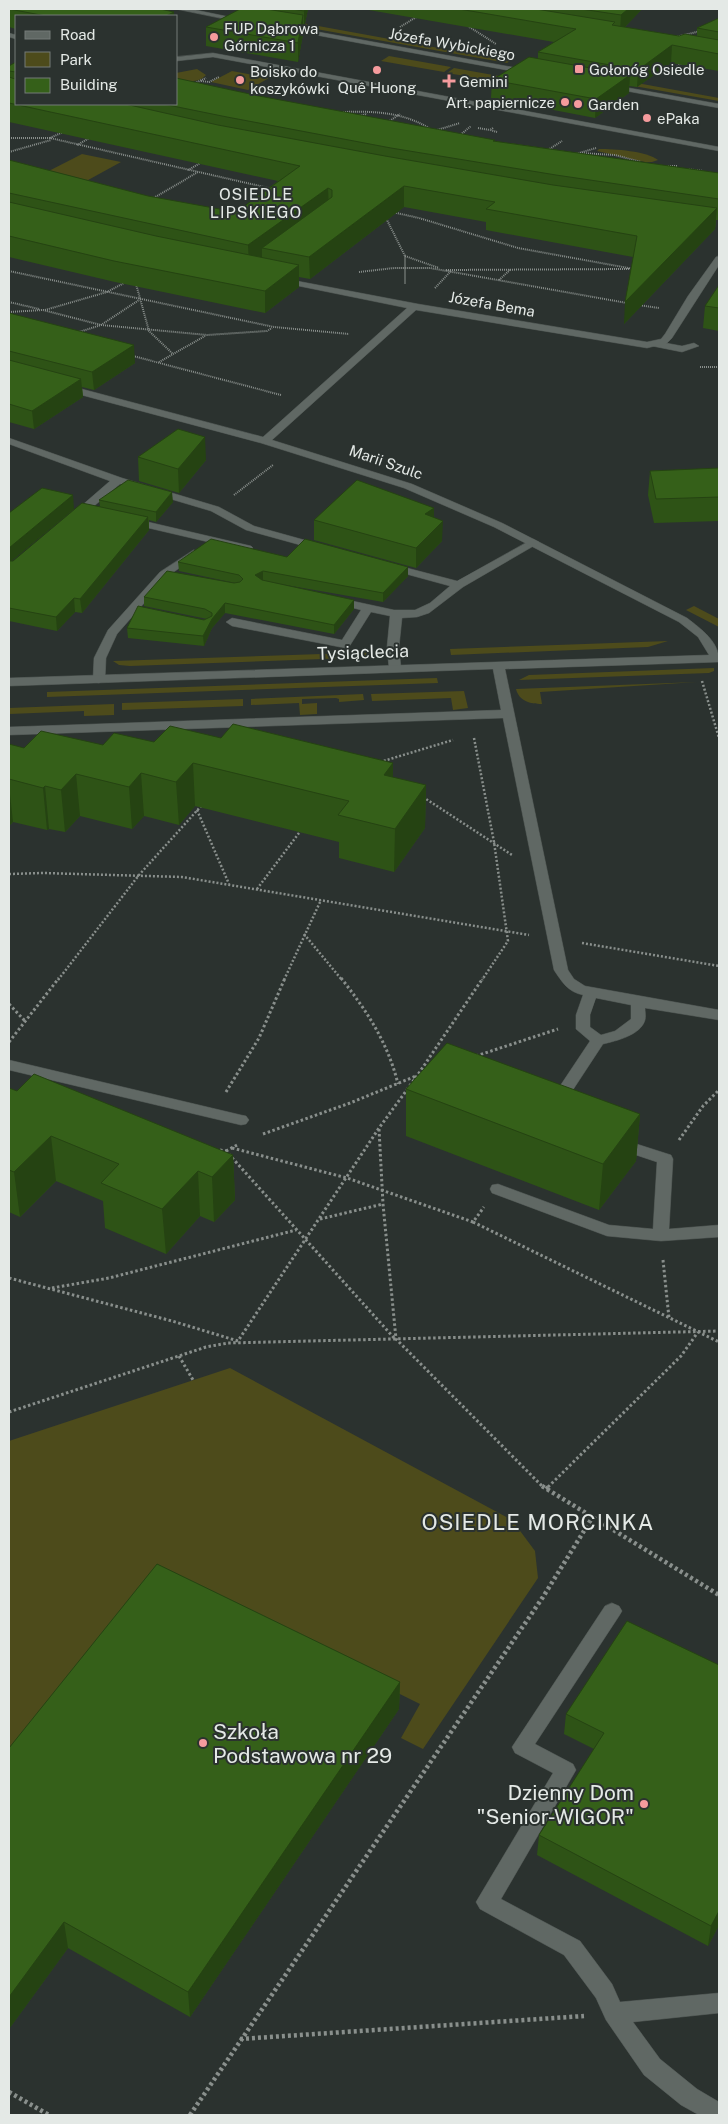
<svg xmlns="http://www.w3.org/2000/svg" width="728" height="2124" viewBox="0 0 728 2124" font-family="'Public Sans',sans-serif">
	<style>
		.green { fill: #4d4b1b }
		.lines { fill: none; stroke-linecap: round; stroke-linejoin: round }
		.lane-casing { stroke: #49504d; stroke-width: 1 }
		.street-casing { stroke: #49504d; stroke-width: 1 }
		.secondary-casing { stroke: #49504d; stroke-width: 1 }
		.path-far3 { stroke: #898f8c; stroke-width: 2; stroke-dasharray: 1 1; stroke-linecap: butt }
		.path-far2 { stroke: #898f8c; stroke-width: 2.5; stroke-dasharray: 2 2; stroke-linecap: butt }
		.path-far1 { stroke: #898f8c; stroke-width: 3; stroke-dasharray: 2.5 2.5; stroke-linecap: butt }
		.path { stroke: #898f8c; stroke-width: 4.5; stroke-dasharray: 3 3; stroke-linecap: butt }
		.lane { fill: #606864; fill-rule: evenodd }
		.street { fill: #606864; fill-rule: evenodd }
		.secondary { fill: #606864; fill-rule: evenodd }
		.wall { fill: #2e5316 }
		.shaded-wall { fill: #254312 }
		.building { fill: #356019; stroke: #254312 }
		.poi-dot { fill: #f59b9d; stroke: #2b322f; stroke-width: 2 }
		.labels { text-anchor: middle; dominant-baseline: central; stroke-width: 4; stroke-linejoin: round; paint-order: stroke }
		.far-poi-label { font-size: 15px; fill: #e4e9e6; stroke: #2b322f; text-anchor: start }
		.far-street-label { font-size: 15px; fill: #e4e9e6; stroke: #2b322f }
		.far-neighbourhood-label { font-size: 16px; letter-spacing: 1px; fill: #e4e9e6; stroke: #2b322f }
		.street-label { font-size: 18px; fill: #e4e9e6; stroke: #2b322f }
		.near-poi-label { font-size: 21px; fill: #e4e9e6; stroke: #2b322f; text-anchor: start }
		.near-neighbourhood-label { font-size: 22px; letter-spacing: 1px; fill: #e4e9e6; stroke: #2b322f }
	</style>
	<rect width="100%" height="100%" fill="#2b322f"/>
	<g class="green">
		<path d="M258 15 510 61 507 63 254 18Z"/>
		<path d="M389 56 451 67 444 72 381 61Z"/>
		<path d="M454 68 533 82 507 83 447 73Z"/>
		<path d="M197 69 206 75C198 84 187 81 176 79V73Z"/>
		<path d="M232 71 269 78 248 90 211 82Z"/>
		<path d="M615 79 719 98V101L611 82Z"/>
		<path d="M599 149C614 149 647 151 658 160L652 162H645L597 151Z"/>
		<path d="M82 154 121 162 79 185 39 176Z"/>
		<path d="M694 606 719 619V627L686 610Z"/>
		<path d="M668 641 648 647 451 655 450 649Z"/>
		<path d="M382 652 378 657 130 666 119 665 113 661Z"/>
		<path d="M714 668V671L709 673 519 680 529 675Z"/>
		<path d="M437 678 438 683 47 697V692Z"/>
		<path d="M697 682 540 692 542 704C530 704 519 701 516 689Z"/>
		<path d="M464 691 468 708 453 710 451 698 372 701 371 694Z"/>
		<path d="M363 694 364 700 339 702V699L336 698 302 699V704L317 703V714L300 715 299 703 251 705V699Z"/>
		<path d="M243 699V706L122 710V703Z"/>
		<path d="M114 704V715L84 716V711L9 714V708Z"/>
		<path d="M230 1368 512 1520 535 1551 538 1578 423 1749 401 1738 420 1704 163 1577 9 1767V1441Z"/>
	</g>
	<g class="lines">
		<defs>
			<g id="lane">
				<path d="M9 33 16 35V39L9 37Z"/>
				<path d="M655 341 682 346 694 343 699 346 682 352 652 346 650 344Z"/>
				<path d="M9 438 122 478 219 507 254 526 326 546 328 548 322 551 246 530 211 511 120 484 80 518H72L70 516 72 514 110 481 9 444Z"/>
				<path d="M131 518 251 546 253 548 247 551 127 523 125 521Z"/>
				<path d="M533 539 539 542 537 544 463 587 429 613 417 617 402 618 399 647 401 668 399 671H391L389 668 387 647 390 616 371 612 349 647 345 648 232 626 226 622 232 618 342 640 361 610 330 602 328 600 330 598 334 597 394 610H415L430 603 450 586 384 568 382 566 384 564 388 563 457 581Z"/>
				<path d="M194 550 200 553 198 555 168 576 117 634 106 658 105 679 99 683 95 682 93 679 94 658 108 630 160 572Z"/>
				<path d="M612 1603 619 1606 622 1611 619 1616 535 1744 573 1764 576 1770 501 1899 580 1941 612 1984 620 2002 719 1993V2013L633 2022 660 2059 697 2089 719 2102V2115H699L681 2105 644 2075 606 2020 596 1998 564 1955 480 1909 476 1902 553 1773 515 1753 512 1747 605 1606Z"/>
			</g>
			<g id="street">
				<path d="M213 53 719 147V151L213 57 176 61V57Z"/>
				<path d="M719 256V265L672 338 667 343 647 348 416 310 272 440 412 484 502 523 687 618C701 629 720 642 719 662L505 669 568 970 574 979 585 986 719 1010V1020L645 1008C645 1011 646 1017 645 1020 641 1035 616 1041 603 1044L561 1108H551L548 1104 590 1041 576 1029V1015L583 995C568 992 562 982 554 970L503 718 9 735V727L501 710 493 669 9 686V678L709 655 698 637 679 622 494 527 404 488 261 443 59 389 58 387 63 384 263 437 407 308 279 282 274 279 276 277 418 304 647 342 661 339 665 334 688 296 716 257ZM596 998 631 1005V1019L615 1031 601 1035 590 1027V1015Z"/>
				<path d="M9 1060 241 1115 246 1116 249 1120 246 1124 241 1125 9 1070Z"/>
				<path d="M618 1138 671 1155 673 1159 669 1229 719 1225V1237L661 1241 607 1236 492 1193 490 1189 492 1185 498 1184 609 1225 653 1229 657 1162 612 1147 610 1143 612 1139Z"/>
			</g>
			<g id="secondary">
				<path d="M176 9H191L249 21 245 23Z"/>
				<path d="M280 25 528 70 532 72 528 74 283 29 279 27Z"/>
				<path d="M607 84 719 104V108L610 88 606 86Z"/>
			</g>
		</defs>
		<use href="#lane" class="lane-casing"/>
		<use href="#street" class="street-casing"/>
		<use href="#secondary" class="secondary-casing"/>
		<g class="path-far3">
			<path d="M468 26 496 44"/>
			<path d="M400 27 418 16"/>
			<path d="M675 37 701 31"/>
			<path d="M666 75 683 62"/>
			<path d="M201 81 209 82 219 77"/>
			<path d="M193 84 206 78"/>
			<path d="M249 96 265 87"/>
			<path d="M343 112C374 111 402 112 429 128"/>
			<path d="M359 116 367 114"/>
			<path d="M388 122 400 114"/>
			<path d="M478 128 490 130"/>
			<path d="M493 128 490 130 497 132"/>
			<path d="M437 130 460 123"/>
			<path d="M459 136 471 126"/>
			<path d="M9 138H50L273 189"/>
			<path d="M50 138 63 132"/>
			<path d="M77 145 91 137"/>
			<path d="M548 150 562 141"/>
			<path d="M9 152 51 140"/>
			<path d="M580 153 615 155 641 162"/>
			<path d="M576 154 596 148"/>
			<path d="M666 166H678"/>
			<path d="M687 169 703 171"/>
			<path d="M188 170 202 162"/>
			<path d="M152 199 198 172"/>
			<path d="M392 212 419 218 518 248 634 269"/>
			<path d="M384 219 387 220 405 256V284"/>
			<path d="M405 256 439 268"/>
			<path d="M446 270 629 269"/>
			<path d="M9 271 274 327 349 334"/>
			<path d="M359 272 394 268H430L627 303"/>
			<path d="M499 280 510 270"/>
			<path d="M136 284 149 331 173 354"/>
			<path d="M435 288 451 271"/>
			<path d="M9 302 39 309"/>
			<path d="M638 305 659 308"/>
			<path d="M45 310 107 292 124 283"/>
			<path d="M9 312 43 310 101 325 207 335 267 331 272 328"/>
			<path d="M76 333 101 325 139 300"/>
			<path d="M133 356 281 395"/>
			<path d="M159 362 205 336"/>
			<path d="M700 367H719"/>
			<path d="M234 495 273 465"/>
		</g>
		<g class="path-far2">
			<path d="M702 681 719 738"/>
			<path d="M474 738 494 842 508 941 482 980"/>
			<path d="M380 762 453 740"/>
			<path d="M423 797 512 855"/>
			<path d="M197 810 229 884"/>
			<path d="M9 874 43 873 182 877 529 935"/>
			<path d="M257 889 302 829"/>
			<path d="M304 934 342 980"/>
			<path d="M582 943 719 966"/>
			<path d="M58 980 139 875 202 805"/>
			<path d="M284 980 321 900"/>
		</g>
		<g class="path-far1">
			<path d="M341 978C367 1011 388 1043 398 1084"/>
			<path d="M9 1004 25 1021"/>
			<path d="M9 1042 59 978"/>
			<path d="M476 1056 558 1029"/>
			<path d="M226 1092 259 1038 285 978"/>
			<path d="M379 1129 383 1204 396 1339 543 1487"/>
			<path d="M263 1134 350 1103 416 1076"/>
			<path d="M679 1140 703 1106 719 1090"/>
			<path d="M232 1148 347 1178 473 1222 484 1207"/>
			<path d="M220 1150 226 1151 395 1339"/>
			<path d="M226 1151 239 1144"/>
			<path d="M320 1219 383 1204"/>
			<path d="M473 1222 719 1342"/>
			<path d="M663 1260 669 1318"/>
			<path d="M9 1278 172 1321 238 1341 379 1128 417 1076 483 978"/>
			<path d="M52 1288 109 1278 296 1230"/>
			<path d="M179 1356 193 1380"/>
			<path d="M9 1412 206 1347 228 1343 719 1331"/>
			<path d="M548 1487 681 1356 698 1332"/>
		</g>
		<g class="path">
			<path d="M542 1486 719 1595"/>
			<path d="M546 1489 550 1486"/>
			<path d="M240 2039 584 2016"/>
			<path d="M9 2092 49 2115"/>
			<path d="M190 2115 543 1597 592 1518"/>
		</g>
		<use href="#lane" class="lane"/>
		<use href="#street" class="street"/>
		<use href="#secondary" class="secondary"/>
	</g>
	<g class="wall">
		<path d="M9 9 174 16H16V29L9 27Z"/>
		<path d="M240 9H308L304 28 303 27V34L298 62 206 46V27Z"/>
		<path d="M363 9H642L625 27 679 36H697V28L719 18V71L671 63 637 87 629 86V93L595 118 491 98 492 80 538 58V52L554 42Z"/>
		<path d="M16 62V104H176L259 96 495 141 719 173V220H716L715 229 624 324 633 257 486 230V222L404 207 310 279 299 277V287L265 313 115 282 9 257V160L148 196 236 212 278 181 9 122V66Z"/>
		<path d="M719 285V331L703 328 705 306Z"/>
		<path d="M9 313 135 363 94 390 82 387 83 397 34 429 9 422Z"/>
		<path d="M138 457 206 460 179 493 139 481Z"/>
		<path d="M719 468V521L654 523 648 495 650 471Z"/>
		<path d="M99 500 173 502 156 522 149 520V530L82 613 75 612 57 631 9 621V513L74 509 11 561H13L100 506Z"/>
		<path d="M434 508V517L442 541 416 568 314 540V520Z"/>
		<path d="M287 557 408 576 383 602 263 581 354 600V609L334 634 225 613 212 628 204 646 128 638 127 628 204 620 207 619 144 606V597L235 583 179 571 178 562Z"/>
		<path d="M154 742 393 778 426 785 425 828 394 872 339 858V842L195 806 179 825 144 816 132 829 80 816 65 832 49 829 47 830 13 822 9 826V744L24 748 103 745Z"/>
		<path d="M9 1088 17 1091 233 1155 235 1200 214 1222 200 1216 166 1254 105 1228 103 1201 56 1181 20 1217 9 1212Z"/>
		<path d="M406 1089 640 1114 636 1161 599 1210 406 1136Z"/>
		<path d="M719 1665V1925L708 1946 537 1855 539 1835 594 1749 564 1734 566 1714Z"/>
		<path d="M400 1682 399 1709 190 2017 68 1948 9 2029V1748Z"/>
	</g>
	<g class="shaded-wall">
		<path d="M305 9H308L304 28V11Z"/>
		<path d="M628 9H642L620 32 621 15Z"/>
		<path d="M174 12V16H166Z"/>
		<path d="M303 15V34L298 62V43Z"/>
		<path d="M672 45 671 63 637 87 638 70Z"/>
		<path d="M630 75 629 93 595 118 596 99Z"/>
		<path d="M404 186V207L310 279 309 257Z"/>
		<path d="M328 188 329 209 262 248V257L249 267 248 245Z"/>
		<path d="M717 208 715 229 624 324 625 302Z"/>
		<path d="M299 265V287L265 313V291Z"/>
		<path d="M134 345 135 363 94 390 92 372Z"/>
		<path d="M81 379 83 397 34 429 32 411Z"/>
		<path d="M205 437 206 460 179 493 178 469Z"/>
		<path d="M172 492 173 502 156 522V512Z"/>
		<path d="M73 495 74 509 9 563V548Z"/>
		<path d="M434 508V528L425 514Z"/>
		<path d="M148 517 149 530 82 613 80 599Z"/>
		<path d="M443 521 442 541 416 568V548Z"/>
		<path d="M408 567V576L383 602V593Z"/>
		<path d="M263 571V580L255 584V575Z"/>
		<path d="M74 598 75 612 57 631 56 617Z"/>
		<path d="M354 600V609L334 634V625Z"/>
		<path d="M225 603V613L212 628 204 646 203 636 212 619Z"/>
		<path d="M193 763 195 806 179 825 176 782Z"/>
		<path d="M393 763V805L384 775Z"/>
		<path d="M141 773 144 816 132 829 129 787Z"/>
		<path d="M76 774 80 816 65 832 61 790Z"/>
		<path d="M9 785 13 822 9 826Z"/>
		<path d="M426 785 425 828 394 872 395 829Z"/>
		<path d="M45 786 49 829 47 830 43 788Z"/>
		<path d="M640 1114 636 1161 599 1210 603 1164Z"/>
		<path d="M51 1136 56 1181 20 1217 14 1172Z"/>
		<path d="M233 1155 235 1200 214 1222 212 1177Z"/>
		<path d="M198 1171 200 1216 166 1254 162 1209Z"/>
		<path d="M400 1682 399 1709 190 2017 188 1992Z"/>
		<path d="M719 1911V1925L708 1946 711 1926Z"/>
		<path d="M64 1922 68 1948 9 2029V1997Z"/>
	</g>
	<g class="building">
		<path d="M9 9H160L174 12 166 16H46Z"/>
		<path d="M240 9H266L303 15 298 43 206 27Z"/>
		<path d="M292 9H305L304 11Z"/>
		<path d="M459 9H536L615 22 612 25 679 36 685 34 719 40V54L672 45 638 70 538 52 576 29Z"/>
		<path d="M581 9H628L621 15Z"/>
		<path d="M719 18V32L697 28Z"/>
		<path d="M529 57 630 75 596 99 492 80Z"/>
		<path d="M16 62V104H125L218 125 385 156 553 185 717 208 625 302 637 236 486 209 495 202 404 186 309 257 262 248 332 197V190L328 188 248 245 9 193V160L148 196 236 212 300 166 9 103V77L15 79 16 72 9 71V66Z"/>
		<path d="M176 78 259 96 495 140 493 141 719 173V199L556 175 391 148 227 117 163 104H176Z"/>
		<path d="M9 202 156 236 299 265 265 291 114 261 9 236Z"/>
		<path d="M719 285V308L705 306Z"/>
		<path d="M9 313 134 345 92 372 9 351Z"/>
		<path d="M9 360 81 379 32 411 9 404Z"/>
		<path d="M178 429 205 437 178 469 138 457Z"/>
		<path d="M719 468V497L656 499 650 471Z"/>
		<path d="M128 480 172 492 156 512 99 500Z"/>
		<path d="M357 480 434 508 425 514 443 521 416 548 314 520Z"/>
		<path d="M42 488 73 495 9 548V513Z"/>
		<path d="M82 503 148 517 80 599 74 598 56 617 9 608V561H13Z"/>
		<path d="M211 539 287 557 305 539 408 567 383 593 263 571 255 575 262 580 354 600 334 625 225 603 212 619 203 636 127 628 138 606 204 620 212 616V613L205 609 144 597 167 571 234 583 240 582 243 579 239 575 178 562Z"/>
		<path d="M233 724 393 763 384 775 426 785 395 829 338 815 349 801 193 763 176 782 141 773 129 787 76 774 61 790 45 786 43 788 9 779V744L24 748 41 731 103 745 114 733 154 742 170 726 221 738Z"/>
		<path d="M447 1043 640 1114 603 1164 406 1089Z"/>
		<path d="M34 1074 233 1155 212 1177 198 1171 162 1209 101 1183 119 1164 51 1136 14 1172 9 1170V1088L17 1091Z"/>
		<path d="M157 1564 400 1682 188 1992 64 1922 9 1997V1748Z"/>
		<path d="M627 1621 719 1665V1911L711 1926 539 1835 604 1733 566 1714Z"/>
	</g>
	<g class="poi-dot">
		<circle cx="214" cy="37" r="5"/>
		<rect x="574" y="64" width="10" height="10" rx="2.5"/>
		<circle cx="377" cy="70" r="5"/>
		<circle cx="240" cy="80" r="5"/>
		<path d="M446.5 73.5h5v5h5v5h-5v5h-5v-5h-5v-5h5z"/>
		<circle cx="565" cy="102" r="5"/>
		<circle cx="578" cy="104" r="5"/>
		<circle cx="647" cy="118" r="5"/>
		<circle cx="203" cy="1743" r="5"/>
		<circle cx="644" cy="1804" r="5"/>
	</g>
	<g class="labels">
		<g class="far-poi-label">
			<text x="224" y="28">FUP Dąbrowa<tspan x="224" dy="17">Górnicza 1</tspan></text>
			<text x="589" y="69">Gołonóg Osiedle</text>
			<text x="250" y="71">Boisko do<tspan x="250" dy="17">koszykówki</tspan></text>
			<text x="459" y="81">Gemini</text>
			<text x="377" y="87" text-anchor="middle">Quê Huong</text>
			<text x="555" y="102" text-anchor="end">Art. papiernicze</text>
			<text x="588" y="104">Garden</text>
			<text x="657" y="118">ePaka</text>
		</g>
		<g class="far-street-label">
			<text transform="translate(452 44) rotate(10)">Józefa Wybickiego</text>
			<text transform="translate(492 304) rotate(10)">Józefa Bema</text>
			<text transform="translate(386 462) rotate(19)">Marii Szulc</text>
		</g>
		<g class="far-neighbourhood-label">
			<text x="256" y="194">OSIEDLE<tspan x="256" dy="18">LIPSKIEGO</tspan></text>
		</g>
		<g class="street-label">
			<text transform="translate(363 652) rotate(-2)">Tysiąclecia</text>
		</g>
		<g class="near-poi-label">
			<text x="213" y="1731">Szkoła<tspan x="213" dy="24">Podstawowa nr 29</tspan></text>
			<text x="634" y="1792" text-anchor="end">Dzienny Dom<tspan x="634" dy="24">"Senior-WIGOR"</tspan></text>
		</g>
		<g class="near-neighbourhood-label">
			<text x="538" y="1522">OSIEDLE MORCINKA</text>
		</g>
	</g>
	<rect width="728" height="2124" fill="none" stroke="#e4e9e6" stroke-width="20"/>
	<rect x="15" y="15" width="162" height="90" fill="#2b322f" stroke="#757b78"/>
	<rect x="25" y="31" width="25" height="8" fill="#606864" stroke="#757b78"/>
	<text x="60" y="40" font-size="15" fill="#e4e9e6">Road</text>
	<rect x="25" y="52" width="25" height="15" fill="#4d4b1b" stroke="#757b78"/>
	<text x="60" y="65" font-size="15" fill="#e4e9e6">Park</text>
	<rect x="25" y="78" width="25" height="15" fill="#356019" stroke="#757b78"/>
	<text x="60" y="90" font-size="15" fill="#e4e9e6">Building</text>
</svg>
